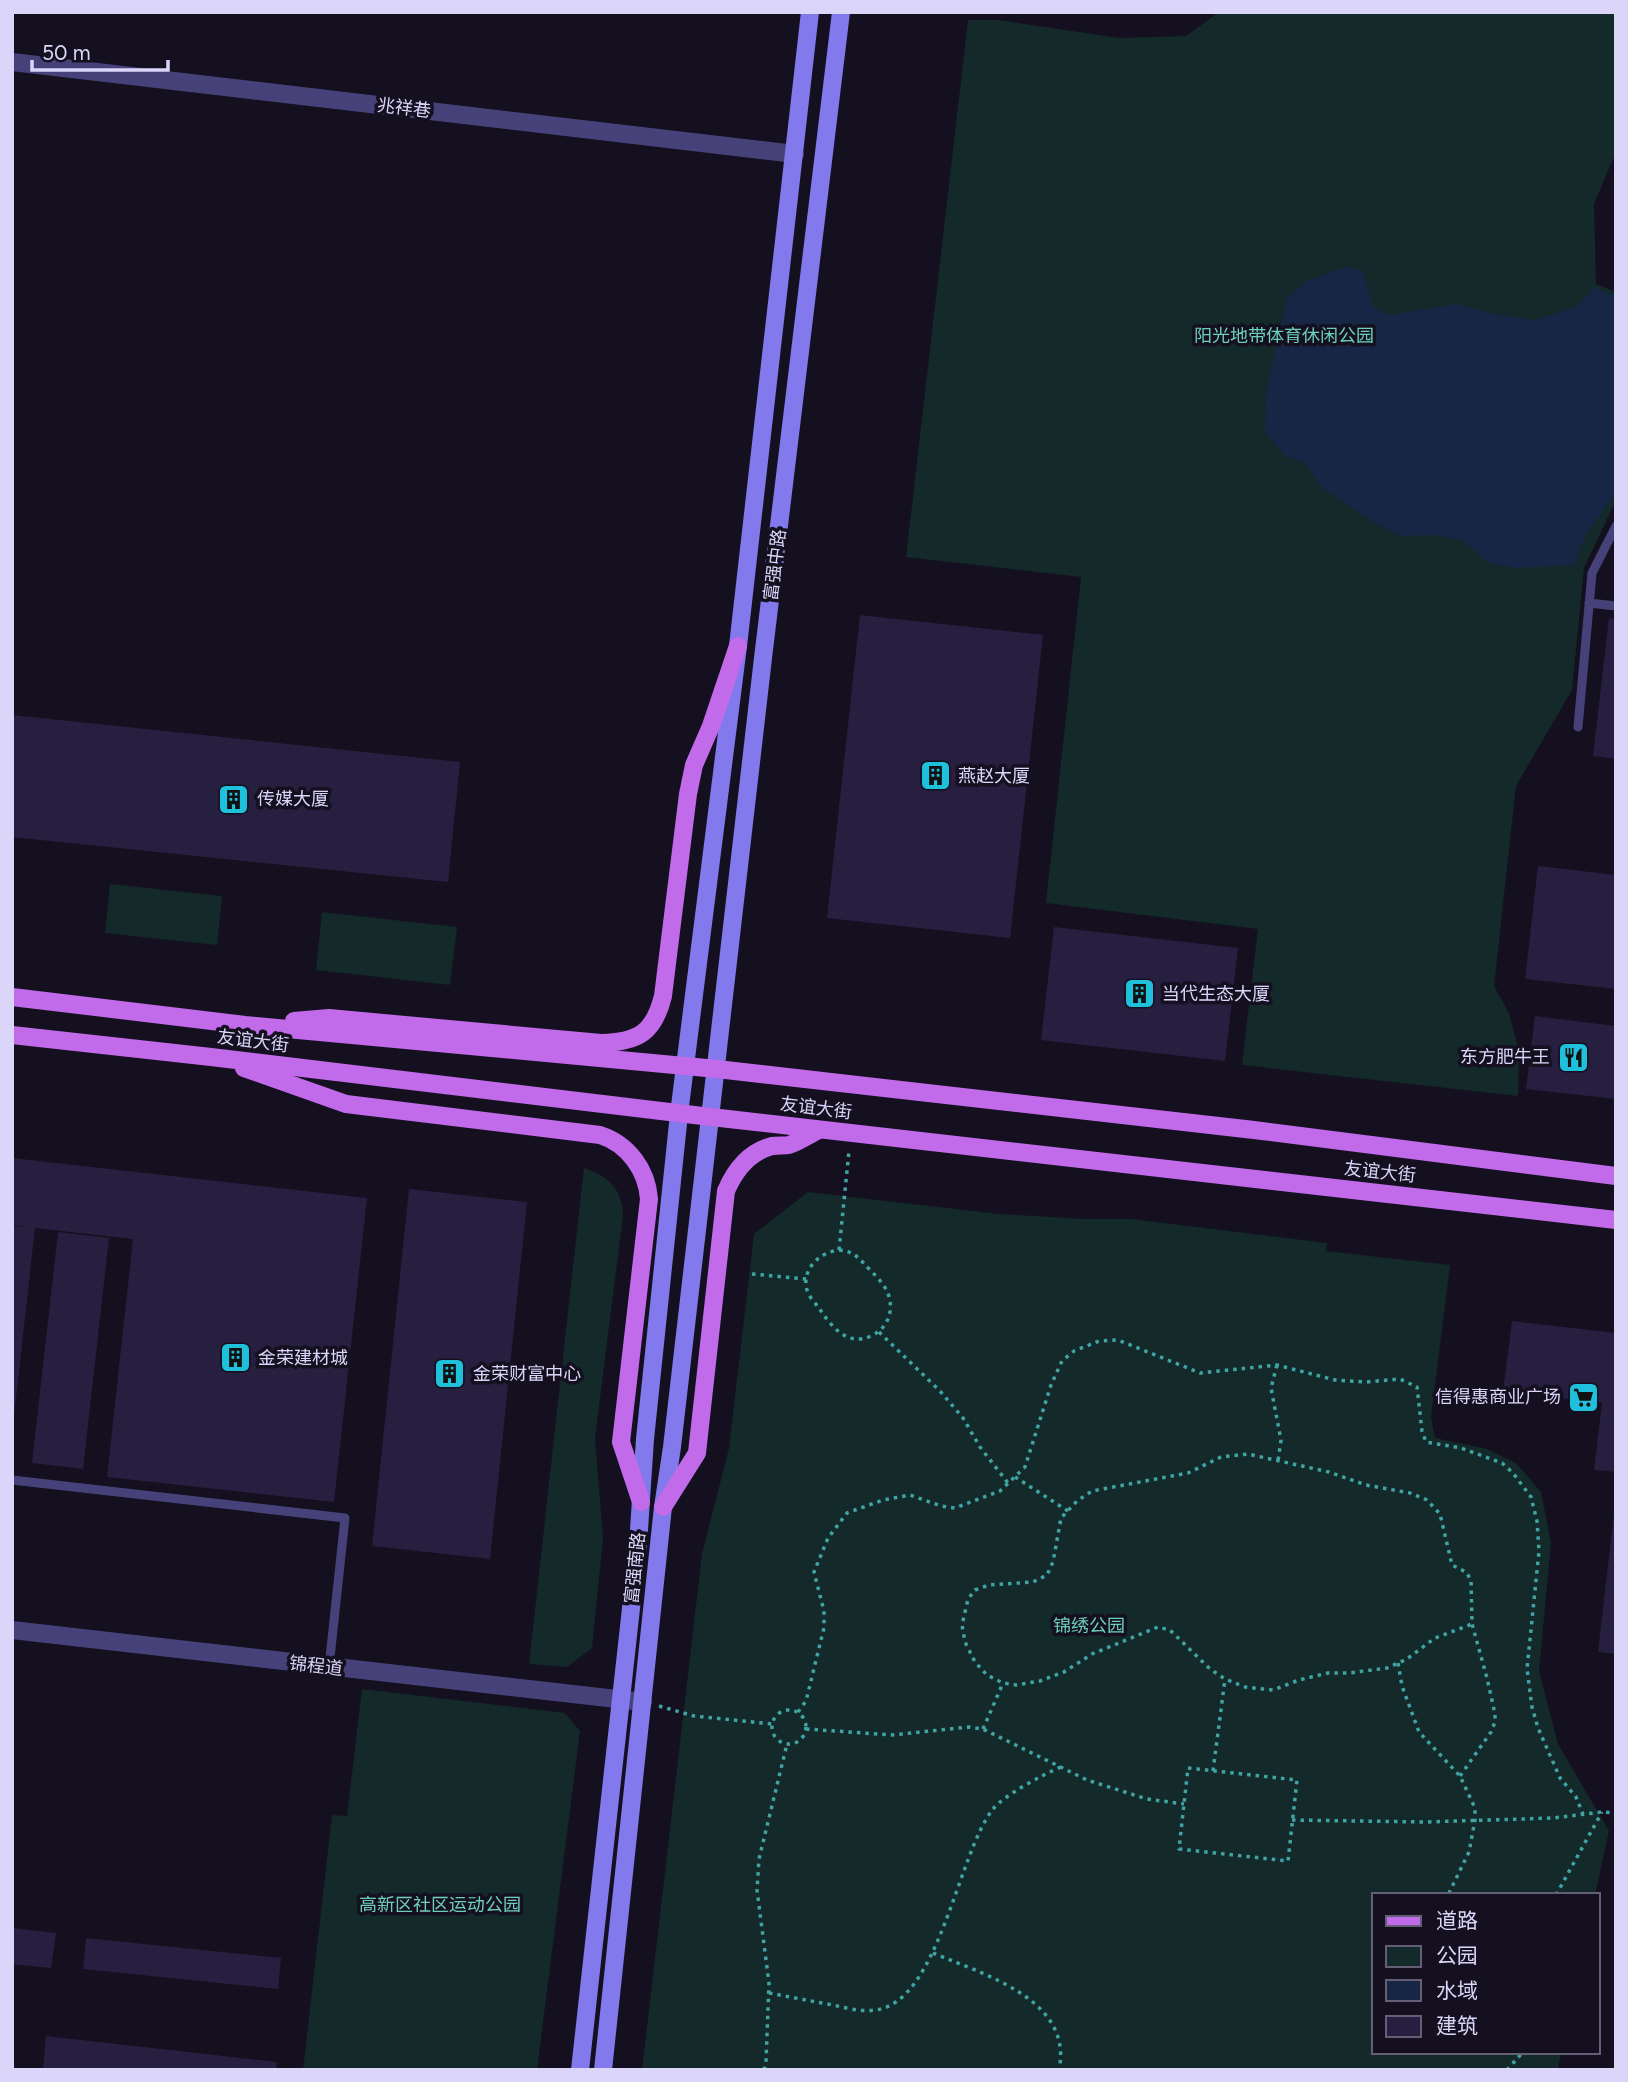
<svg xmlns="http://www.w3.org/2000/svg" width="1628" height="2082" viewBox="0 0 1628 2082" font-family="Figtree,'Noto Sans SC',sans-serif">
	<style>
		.green { fill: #142929 }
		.water { fill: #162644 }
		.building { fill: #271f3f }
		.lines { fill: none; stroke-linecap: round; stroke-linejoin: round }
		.path { stroke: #3fa4a3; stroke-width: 3.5; stroke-dasharray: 3.5 5; stroke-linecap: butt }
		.service { stroke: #464279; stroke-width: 9 }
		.minor { stroke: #464279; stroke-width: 18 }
		.secondary { stroke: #8279ec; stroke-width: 18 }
		.primary { stroke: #c16bea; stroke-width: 18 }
		.labels { text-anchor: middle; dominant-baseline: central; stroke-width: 7; stroke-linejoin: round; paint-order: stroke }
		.street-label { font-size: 18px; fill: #dbd5f9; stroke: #141020 }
		.park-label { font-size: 18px; fill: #6ccfbb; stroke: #141020 }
		.poi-label { font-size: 18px; fill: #dbd5f9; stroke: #141020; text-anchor: start }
	</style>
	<rect width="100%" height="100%" fill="#141020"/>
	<g class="green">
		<path d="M1219 12H1616V152L1594 204 1596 284 1616 292V500L1584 568 1572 690 1516 786 1494 986 1509 1013 1519 1051 1518 1096 1242 1065 1258 929 1046 903 1081 577 906 557 968 20H998L1119 38 1186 36Z"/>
		<path d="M110 884 222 896 217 945 105 933Z"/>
		<path d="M322 912 457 927 450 985 316 970Z"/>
		<path d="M584 1168C609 1177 622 1188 623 1216L595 1438 603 1539 592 1648 567 1667 529 1664Z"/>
		<path d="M808 1192 999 1214 1086 1219H1131L1327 1243 1326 1251 1450 1265 1431 1417 1435 1438 1487 1449 1517 1464 1541 1492 1551 1543 1539 1671 1558 1744 1609 1831 1595 1895H1374V2052H1561L1558 2070H642L702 1554 729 1448 754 1234Z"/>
		<path d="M362 1689 565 1713 580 1731 537 2070H303L332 1815 347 1816Z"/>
	</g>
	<path class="water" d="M1345 267 1363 271 1373 307 1389 315 1458 304 1488 313 1534 320 1574 308 1595 288 1616 296V465L1613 497 1585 536 1574 565 1515 568 1489 563 1463 540 1435 535 1401 536 1374 522 1321 487 1306 463 1285 456 1265 433 1266 396 1271 369 1287 298 1306 281Z"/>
	<g class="building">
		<path d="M860 615 1043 635 1010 938 827 918Z"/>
		<path d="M1609 618 1616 619V759L1593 756Z"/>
		<path d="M12 715 460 762 448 882 12 837Z"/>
		<path d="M1538 866 1616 875V989L1525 979Z"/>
		<path d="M1054 927 1238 948 1225 1061 1041 1040Z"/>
		<path d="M1535 1016 1616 1026V1099L1526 1089Z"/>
		<path d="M12 1158 367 1198 334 1502 107 1477 133 1239 35 1228 14 1417H12V1226L32 1228 12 1225Z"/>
		<path d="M409 1189 527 1202 490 1559 372 1546Z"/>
		<path d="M58 1232 109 1238 83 1469 32 1463Z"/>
		<path d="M1512 1321 1616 1333V1472L1594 1470 1602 1403 1503 1391Z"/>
		<path d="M1614 1513H1616V1654L1598 1652Z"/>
		<path d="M12 1928 56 1933 51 1968 12 1964Z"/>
		<path d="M86 1938 281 1958 278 1989 83 1969Z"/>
		<path d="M46 2036 277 2062 276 2070H43Z"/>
	</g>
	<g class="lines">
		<g class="path">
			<path d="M839 1250C854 1251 860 1259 870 1270 875 1275 880 1280 884 1286 896 1304 891 1327 871 1336 847 1347 831 1326 819 1308 815 1303 809 1297 807 1290 801 1269 820 1252 839 1250Z"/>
			<path d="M839 1250 849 1151"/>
			<path d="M752 1274 806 1279"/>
			<path d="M879 1332 940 1391 963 1418 980 1447 1008 1483"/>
			<path d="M1277 1365 1271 1388 1281 1440 1278 1461"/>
			<path d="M1015 1477 1068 1511"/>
			<path d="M1398 1663 1402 1686 1419 1732 1460 1776 1475 1808V1820L1469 1852 1448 1895"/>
			<path d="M659 1706 694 1716 772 1724"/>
			<circle cx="789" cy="1727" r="17"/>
			<path d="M798 1712 806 1701 824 1628V1611L814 1572 828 1538 847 1513 883 1500 910 1495 941 1506 955 1508 1000 1491 1025 1467 1051 1385 1062 1361 1074 1351 1099 1341 1118 1340 1200 1373 1277 1365 1335 1380 1366 1382 1400 1379 1417 1387 1422 1431 1426 1442 1461 1448 1502 1463 1513 1473 1531 1497 1537 1521 1539 1551 1527 1669 1532 1707 1538 1728 1560 1778 1576 1797 1583 1814"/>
			<path d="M806 1729 892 1735 969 1727 983 1729 1087 1780 1147 1799 1184 1804"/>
			<path d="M983 1729 1003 1683"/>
			<path d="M1188 1768 1297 1780 1288 1861 1179 1849Z"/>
			<path d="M1213 1771 1225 1679"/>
			<path d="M1460 1776 1491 1732 1495 1722V1714L1487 1678 1472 1624 1471 1580 1466 1572 1452 1565 1440 1514 1427 1500 1410 1493 1366 1485 1329 1472 1248 1454 1221 1457 1188 1473 1092 1491 1077 1501 1061 1518 1053 1562 1047 1575 1033 1582 989 1585 975 1590 968 1599 962 1625 965 1642 975 1662 987 1675 1003 1683 1016 1685 1040 1681 1064 1672 1092 1654 1158 1627 1170 1630 1210 1669 1225 1679 1245 1687 1273 1690 1299 1680 1328 1673H1349L1387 1668 1407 1659 1435 1638 1472 1624"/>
			<path d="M1292 1820 1425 1822 1553 1818 1602 1812 1616 1813"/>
			<path d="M1556 1895 1602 1812"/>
			<path d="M933 1953C982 1974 1074 1999 1059 2070"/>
			<path d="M769 1993C790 1997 811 2001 833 2005 846 2008 861 2012 875 2010 939 2003 957 1855 993 1809 1006 1794 1042 1775 1061 1767"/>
			<path d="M764 2070 766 2062 769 1983 757 1890 759 1859 787 1744"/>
			<path d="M1507 2070 1523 2052"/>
		</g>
		<g class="service">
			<path d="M1589 603 1616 606"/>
			<path d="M1578 727 1592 573 1616 526"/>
			<path d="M12 1480 345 1518 329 1667"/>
		</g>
		<g class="minor">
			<path d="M12 62 795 154"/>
			<path d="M12 1630 643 1702"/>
		</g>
		<g class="secondary">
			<path d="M580 2070 638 1545 645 1439 679 1114 738 646 810 12"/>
			<path d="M603 2070 663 1507 672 1447 763 658 841 12"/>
		</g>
		<g class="primary">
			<path d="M12 997 245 1025 717 1069 1254 1130 1616 1176"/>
			<path d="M294 1021 329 1018 601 1043C638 1042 654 1033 663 996L688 794 694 765 711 726 738 646"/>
			<path d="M12 1035 211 1057 711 1117 1616 1220"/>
			<path d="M244 1068 346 1104 600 1135C628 1144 647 1170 649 1199L621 1442 641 1502"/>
			<path d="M663 1507 697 1453 726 1191C735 1170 749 1152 772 1146 778 1145 784 1146 789 1145 799 1142 810 1134 819 1130"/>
		</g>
	</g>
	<defs>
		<symbol id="building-square" viewBox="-11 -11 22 22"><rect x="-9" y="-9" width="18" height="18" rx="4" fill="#1fc0dc" stroke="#141020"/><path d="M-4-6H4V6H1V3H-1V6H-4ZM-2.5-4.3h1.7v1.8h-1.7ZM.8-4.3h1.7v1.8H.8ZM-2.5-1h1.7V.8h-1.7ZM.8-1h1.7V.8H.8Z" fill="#111"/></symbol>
		<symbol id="restaurant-square" viewBox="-11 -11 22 22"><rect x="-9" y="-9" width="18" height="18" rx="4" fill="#1fc0dc" stroke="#141020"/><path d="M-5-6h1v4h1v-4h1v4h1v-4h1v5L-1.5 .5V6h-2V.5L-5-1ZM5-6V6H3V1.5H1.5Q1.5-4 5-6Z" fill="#111"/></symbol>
		<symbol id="supermarket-square" viewBox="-11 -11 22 22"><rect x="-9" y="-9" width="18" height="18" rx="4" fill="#1fc0dc" stroke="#141020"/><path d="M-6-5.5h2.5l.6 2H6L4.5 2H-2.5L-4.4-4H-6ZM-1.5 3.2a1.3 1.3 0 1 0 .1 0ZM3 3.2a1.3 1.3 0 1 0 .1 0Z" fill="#111"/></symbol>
	</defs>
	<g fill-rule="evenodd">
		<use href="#building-square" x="918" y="758" width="35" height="35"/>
		<use href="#building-square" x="216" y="782" width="35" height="35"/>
		<use href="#building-square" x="1122" y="976" width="35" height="35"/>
		<use href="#restaurant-square" x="1556" y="1040" width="35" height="35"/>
		<use href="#building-square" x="218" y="1340" width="35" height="35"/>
		<use href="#building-square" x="432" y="1356" width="35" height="35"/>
		<use href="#supermarket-square" x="1566" y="1380" width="35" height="35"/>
	</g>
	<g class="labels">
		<g class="street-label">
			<text transform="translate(404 108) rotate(7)">兆祥巷</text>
			<text transform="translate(775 565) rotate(-83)">富强中路</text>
			<text transform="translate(253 1041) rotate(7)">友谊大街</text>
			<text transform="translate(816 1108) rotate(7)">友谊大街</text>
			<text transform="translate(1380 1172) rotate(6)">友谊大街</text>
			<text transform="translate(635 1568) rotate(-84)">富强南路</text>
			<text transform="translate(316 1666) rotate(7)">锦程道</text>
		</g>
		<g class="park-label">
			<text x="1284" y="336">阳光地带体育休闲公园</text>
			<text x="1089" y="1626">锦绣公园</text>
			<text x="440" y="1905">高新区社区运动公园</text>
		</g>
		<g class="poi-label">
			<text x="958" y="776">燕赵大厦</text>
			<text x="257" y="799">传媒大厦</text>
			<text x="1162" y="994">当代生态大厦</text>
			<text x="1550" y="1057" text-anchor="end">东方肥牛王</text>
			<text x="258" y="1358">金荣建材城</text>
			<text x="473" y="1374">金荣财富中心</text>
			<text x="1561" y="1397" text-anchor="end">信得惠商业广场</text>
		</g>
	</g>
	<rect width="1628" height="2082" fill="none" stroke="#dbd5f9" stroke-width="28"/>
	<rect x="1372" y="1893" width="228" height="161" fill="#141020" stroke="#645f77" stroke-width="2"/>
	<rect x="1386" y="1916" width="35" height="10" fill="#c16bea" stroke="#645f77" stroke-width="2"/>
	<text x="1436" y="1928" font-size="21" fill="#dbd5f9">道路</text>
	<rect x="1386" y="1946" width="35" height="21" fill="#142929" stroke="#645f77" stroke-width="2"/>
	<text x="1436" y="1963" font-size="21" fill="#dbd5f9">公园</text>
	<rect x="1386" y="1980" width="35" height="21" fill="#162644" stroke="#645f77" stroke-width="2"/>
	<text x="1436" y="1998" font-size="21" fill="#dbd5f9">水域</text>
	<rect x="1386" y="2016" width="35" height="21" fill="#271f3f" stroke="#645f77" stroke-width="2"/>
	<text x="1436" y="2033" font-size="21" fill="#dbd5f9">建筑</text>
	<path d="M32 60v10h136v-10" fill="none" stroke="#dbd5f9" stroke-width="3.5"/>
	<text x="42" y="60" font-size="21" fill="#dbd5f9" stroke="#141020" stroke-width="5" paint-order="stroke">50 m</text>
</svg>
